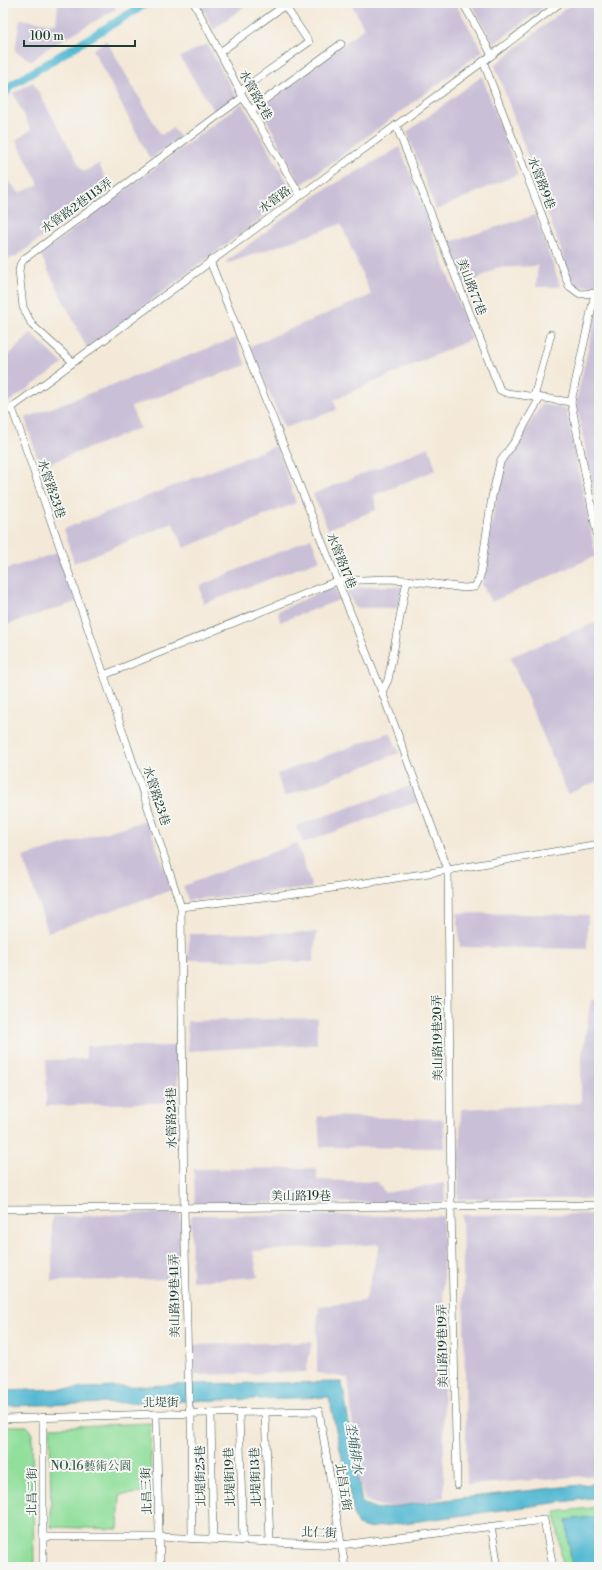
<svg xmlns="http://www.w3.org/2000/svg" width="602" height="1570" viewBox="0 0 602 1570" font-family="'Libre Bodoni','Noto Serif TC',serif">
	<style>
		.industrial { fill: #c9bfd7 }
		.green { fill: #92df9c; stroke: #588e68 }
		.water { fill: #54b9d3; stroke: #3a7b84 }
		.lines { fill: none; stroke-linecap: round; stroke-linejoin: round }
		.canal { stroke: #54b9d3; stroke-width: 8 }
		.minor-casing { stroke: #3f574d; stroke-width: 8 }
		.minor { stroke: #fff; stroke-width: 7 }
		.labels { text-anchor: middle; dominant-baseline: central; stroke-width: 4; stroke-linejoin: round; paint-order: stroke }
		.street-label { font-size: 12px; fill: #1f3d34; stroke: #f6f6f2 }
		.park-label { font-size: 12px; fill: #365d49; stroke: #f6f6f2 }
		.water-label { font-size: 13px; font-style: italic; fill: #2c5c5c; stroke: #f6f6f2 }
	</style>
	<rect width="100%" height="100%" fill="#f6f6f2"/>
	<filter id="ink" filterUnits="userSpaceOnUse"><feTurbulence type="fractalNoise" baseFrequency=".025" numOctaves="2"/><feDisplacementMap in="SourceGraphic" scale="8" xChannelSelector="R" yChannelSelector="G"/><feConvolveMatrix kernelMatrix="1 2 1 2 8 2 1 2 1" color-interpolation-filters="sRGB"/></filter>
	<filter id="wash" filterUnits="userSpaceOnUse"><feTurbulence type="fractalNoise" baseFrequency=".012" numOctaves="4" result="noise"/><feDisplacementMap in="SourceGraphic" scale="16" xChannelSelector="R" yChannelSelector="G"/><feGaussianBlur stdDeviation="0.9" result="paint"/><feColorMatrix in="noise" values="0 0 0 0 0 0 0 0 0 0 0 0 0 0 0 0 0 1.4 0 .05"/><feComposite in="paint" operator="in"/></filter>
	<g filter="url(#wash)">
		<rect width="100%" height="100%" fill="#f4e9d8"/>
		<g class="industrial">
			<path d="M58 3H113L116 9 48 48 32 61 15 51 20 19 56 24Z"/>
			<path d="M201 3H249L213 30Z"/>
			<path d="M351 3H455L483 51 301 185 261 109 364 28Z"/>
			<path d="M471 3H549L494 44Z"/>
			<path d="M572 3H599V285L576 287 572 281 495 65Z"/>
			<path d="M106 40 161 135 173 128 180 137 150 159 93 50Z"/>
			<path d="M207 44 237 98 216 114 180 57Z"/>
			<path d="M482 76 518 174 436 210 407 132Z"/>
			<path d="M33 82 83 172 99 164 110 189 15 257 3 261V176L20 193 39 184 16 140 31 130 13 93Z"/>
			<path d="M242 103 294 194 87 348 40 254Z"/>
			<path d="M400 147 472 339 334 400 337 410 284 428 250 346 371 295 341 224 229 263 225 262 319 193Z"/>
			<path d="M535 215 561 287H536L538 266 496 268 466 286 449 242Z"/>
			<path d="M599 302V516L576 401Z"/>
			<path d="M31 333 63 364 3 406V357L11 353Z"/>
			<path d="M235 338 246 365 131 407 140 428 40 467 25 418Z"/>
			<path d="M542 404 566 409 596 556 491 602 482 584 500 474 505 463Z"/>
			<path d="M277 445 296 503 184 548 173 523 74 563 64 529Z"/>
			<path d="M429 447 436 470 374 495 376 510 328 529 313 494Z"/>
			<path d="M311 538 320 560 203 604 200 586Z"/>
			<path d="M59 552 76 602 3 626V570Z"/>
			<path d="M335 586 339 600 280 622 278 611Z"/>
			<path d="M386 586 403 587 398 608H355L345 588Z"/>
			<path d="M599 621V781L568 794 510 657Z"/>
			<path d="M390 732 399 753 284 797 277 774Z"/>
			<path d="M410 786 417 802 303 843 296 826Z"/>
			<path d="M147 820 172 890 48 932 23 857Z"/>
			<path d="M297 843 312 888 188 900 183 886Z"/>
			<path d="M457 913 588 915 587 949 460 947Z"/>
			<path d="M317 932 313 962 188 960 189 934Z"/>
			<path d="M591 1000H599V1199H458L461 1109 581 1103V1063Z"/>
			<path d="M317 1018V1044L188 1051 187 1021Z"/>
			<path d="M86 1046H176L178 1102 46 1106V1060L86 1059Z"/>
			<path d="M318 1116 443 1119 445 1148 320 1147Z"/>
			<path d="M317 1168V1180L378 1182 385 1193 444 1183 445 1202 195 1203 194 1169Z"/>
			<path d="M180 1212 183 1279 52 1281V1217Z"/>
			<path d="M599 1214V1475L467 1485 462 1215Z"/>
			<path d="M191 1215 443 1216 444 1497 408 1507 381 1506 365 1500 358 1478 348 1378 317 1373V1325L319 1306 365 1301 380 1244 253 1251 258 1277 192 1281Z"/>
			<path d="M312 1342 306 1372 194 1375 193 1345Z"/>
		</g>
		<g class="green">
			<path d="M150 1423 151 1492 120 1495 118 1529 51 1527 50 1427Z"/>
			<path d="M3 1426H27L32 1434 34 1567H3Z"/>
			<path d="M599 1507V1567H563L555 1512Z"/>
		</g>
		<g class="water">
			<path d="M342 1382 362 1503 377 1509 461 1498 599 1483V1497L367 1528 358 1525 355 1519 329 1397 3 1406V1391L197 1384Z"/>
			<path d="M599 1516V1567H572L566 1520Z"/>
		</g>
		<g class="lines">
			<path class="canal" d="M3 98 10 86 147 3"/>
		</g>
	</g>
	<g filter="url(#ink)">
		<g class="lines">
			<defs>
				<g id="minor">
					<path d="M120 3H121"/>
					<path d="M194 3 243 97 300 195"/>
					<path d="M463 3 492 55"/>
					<path d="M220 52 285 5"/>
					<path d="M483 61 569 286 580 294 595 293"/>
					<path d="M240 91 309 42 283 3"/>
					<path d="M251 110 341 44"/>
					<path d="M396 125 500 390 507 393 571 402 599 544"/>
					<path d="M210 261 382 692 448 870 451 1206 457 1485"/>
					<path d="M73 362 32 325 23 307 19 271 20 265 24 259 243 97"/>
					<path d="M534 397 551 334"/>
					<path d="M571 402 595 293 599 292"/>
					<path d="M12 408 104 675 181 907 184 1208 189 1407 191 1413 192 1539"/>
					<path d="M3 414 492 55 560 3"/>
					<path d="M104 675 337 581 387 579 407 580 464 588 475 587 480 577 492 497 500 462 517 438 540 398"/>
					<path d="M382 692 388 680 407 580"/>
					<path d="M181 907 313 891 448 870 599 844"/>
					<path d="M3 1209 599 1205"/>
					<path d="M239 1412 243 1541"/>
					<path d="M265 1412 270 1542"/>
					<path d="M211 1413 213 1539"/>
					<path d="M156 1414 160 1567"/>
					<path d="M43 1417V1567"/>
					<path d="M3 1419 156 1414 319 1411 345 1567"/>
					<path d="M491 1526 498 1567"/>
					<path d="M43 1537H159L341 1545 544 1520 553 1567"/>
				</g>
			</defs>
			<use href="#minor" class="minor-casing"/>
			<use href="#minor" class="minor"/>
		</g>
	</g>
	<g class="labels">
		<g class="street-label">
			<text transform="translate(255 95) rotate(61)">水管路2巷</text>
			<text transform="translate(541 183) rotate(69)">水管路9巷</text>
			<text transform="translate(275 200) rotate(-36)">水管路</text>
			<text transform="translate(77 206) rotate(-36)">水管路2巷113弄</text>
			<text transform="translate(471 287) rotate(69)">美山路77巷</text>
			<text transform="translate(51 489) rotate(71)">水管路23巷</text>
			<text transform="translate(341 561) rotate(68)">水管路17巷</text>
			<text transform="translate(156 796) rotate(72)">水管路23巷</text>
			<text transform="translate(438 1038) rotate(-91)">美山路19巷20弄</text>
			<text transform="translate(172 1118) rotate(-91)">水管路23巷</text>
			<text x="301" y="1196">美山路19巷</text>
			<text transform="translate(175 1296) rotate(-91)">美山路19巷41弄</text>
			<text transform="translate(443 1346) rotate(-91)">美山路19巷19弄</text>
			<text transform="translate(161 1403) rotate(-1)">北堤街</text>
			<text transform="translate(201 1476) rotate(-91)">北堤街25巷</text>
			<text transform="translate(230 1477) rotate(-92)">北堤街19巷</text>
			<text transform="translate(256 1477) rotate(-92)">北堤街13巷</text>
			<text transform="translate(343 1487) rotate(81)">北昌五街</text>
			<text transform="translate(147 1491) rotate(-92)">北昌三街</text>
			<text transform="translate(32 1492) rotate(-90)">北昌二街</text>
			<text transform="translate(319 1533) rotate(2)">北仁街</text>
		</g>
		<g class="park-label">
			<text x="91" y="1466">NO.16藝術公園</text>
		</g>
		<g class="water-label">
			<text transform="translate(354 1448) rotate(81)">坔埔排水</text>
		</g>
	</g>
	<rect width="602" height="1570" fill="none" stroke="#f6f6f2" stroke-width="16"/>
	<path d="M24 40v6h111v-6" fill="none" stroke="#1f3d34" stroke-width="2"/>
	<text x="30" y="40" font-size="12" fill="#1f3d34" stroke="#f6f6f2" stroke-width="3" paint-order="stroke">100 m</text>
</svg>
